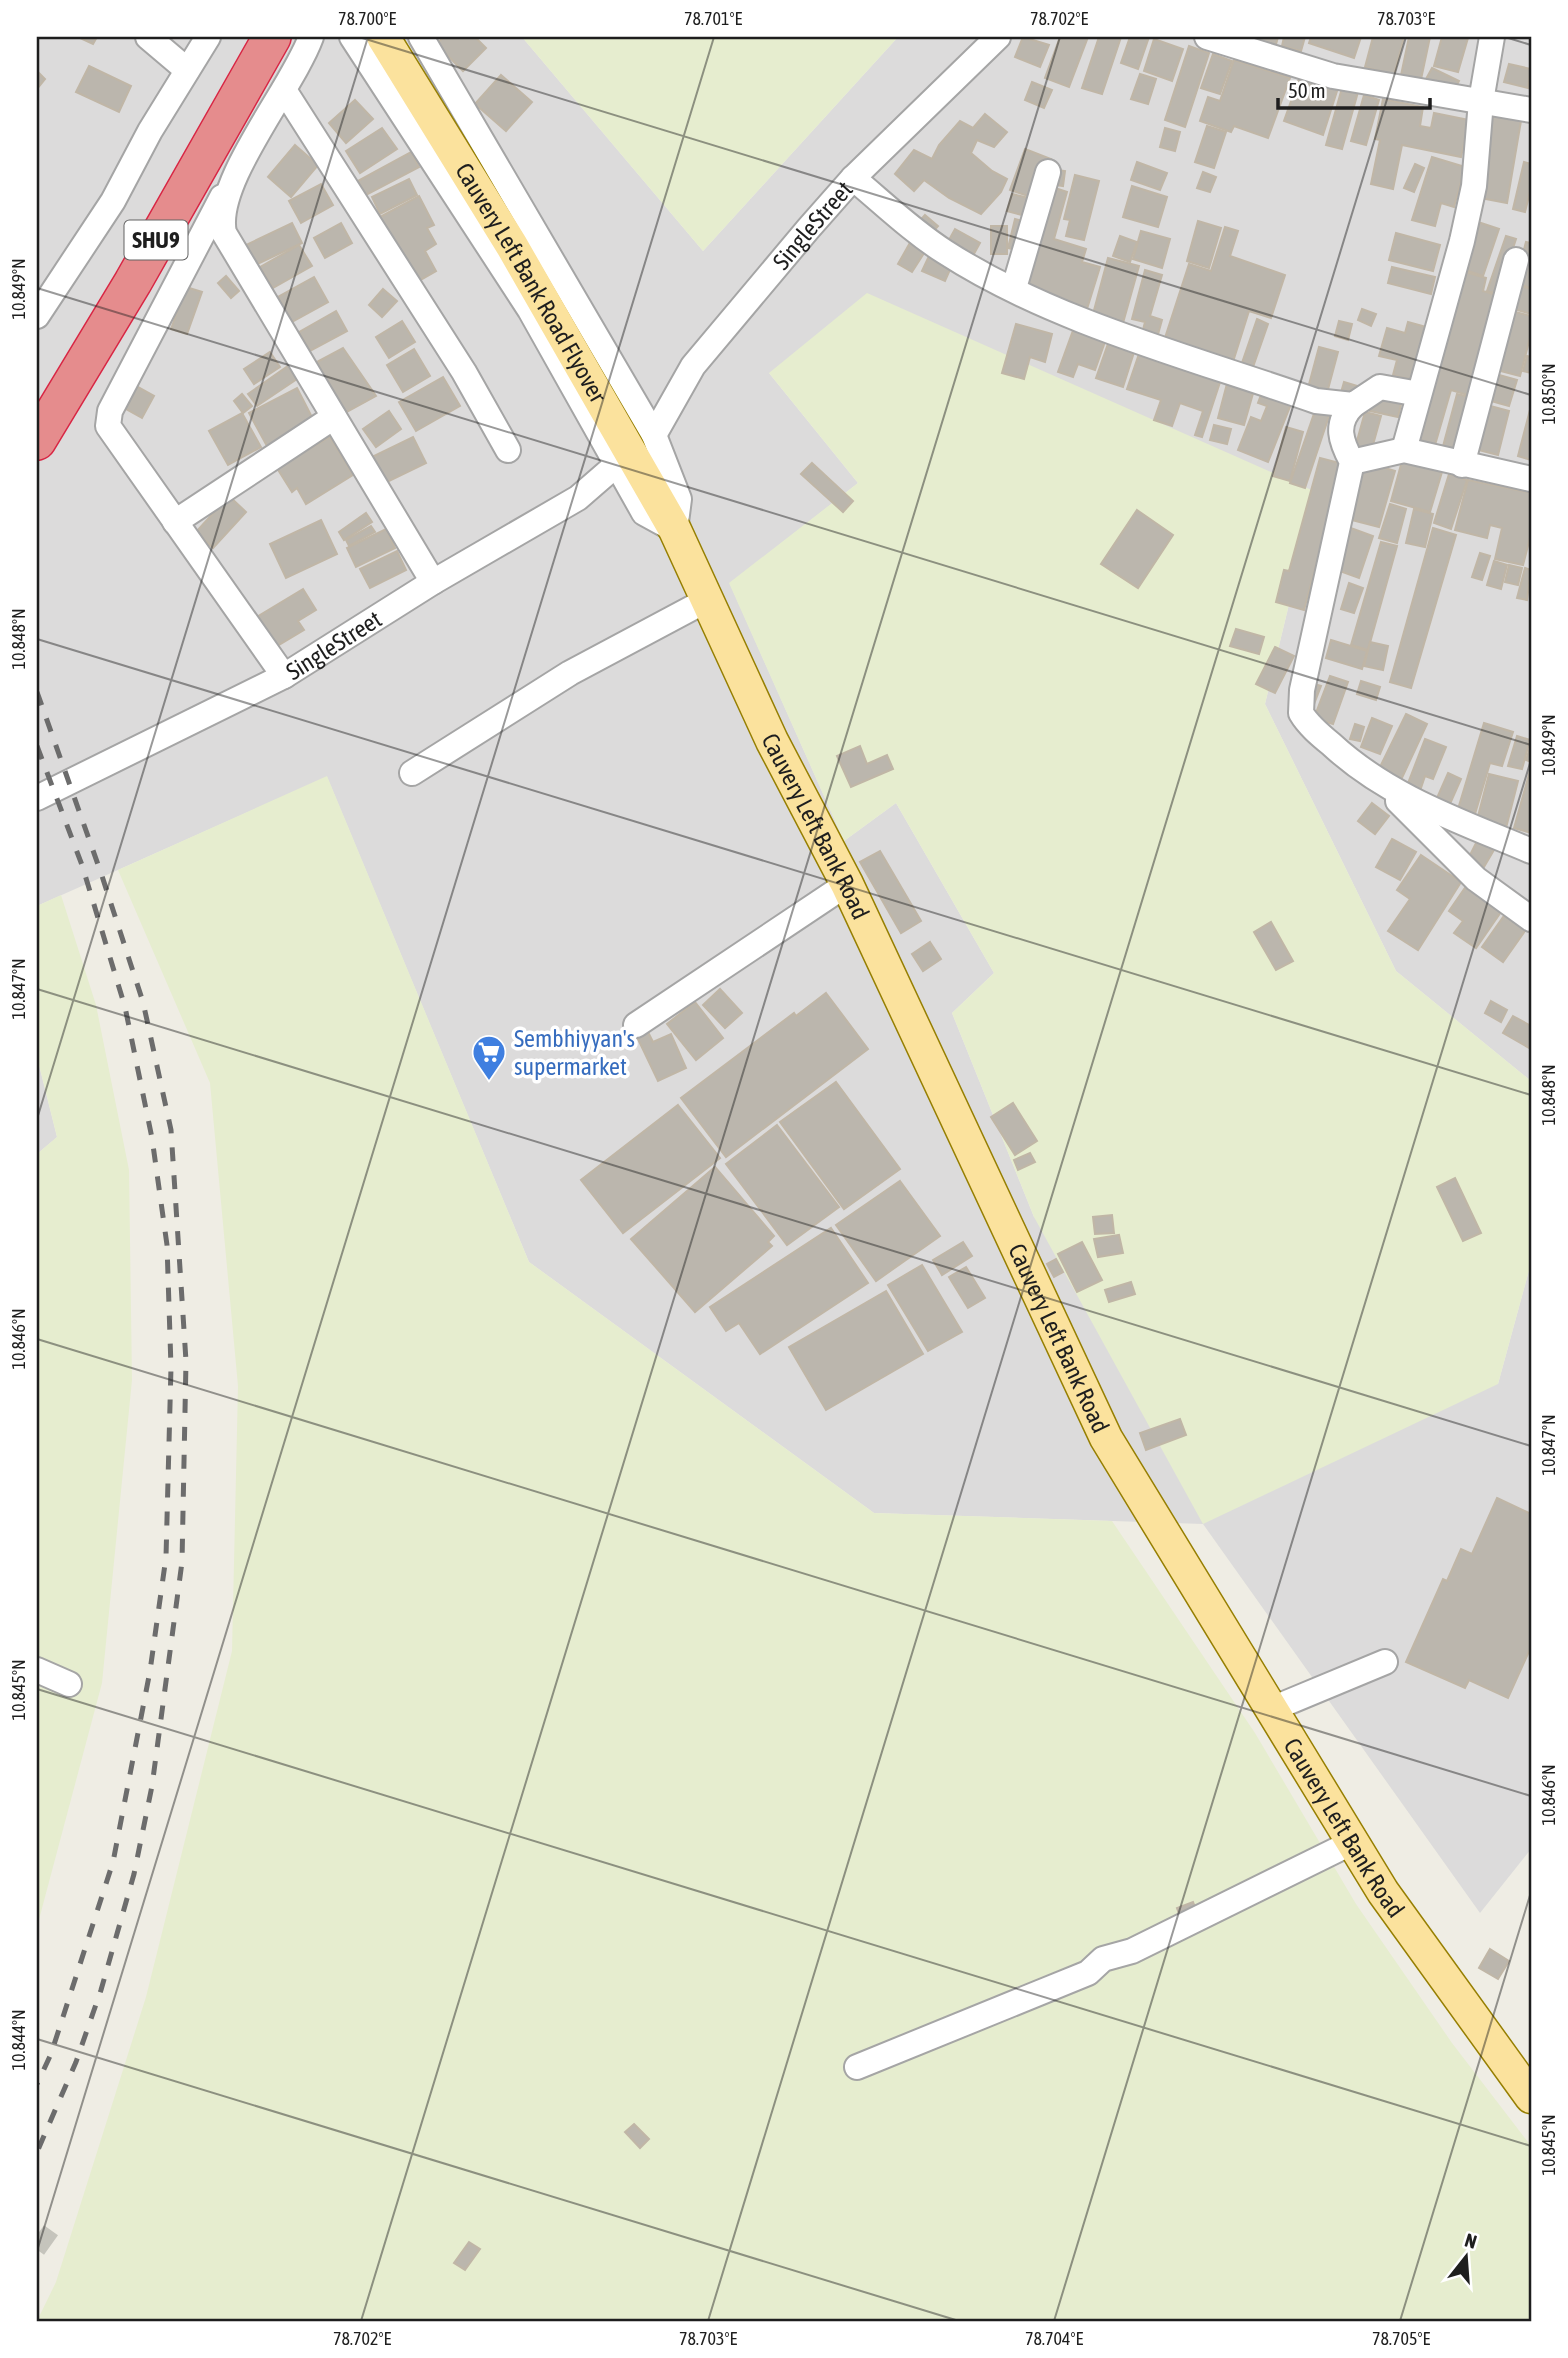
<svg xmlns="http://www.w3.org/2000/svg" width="1568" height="2358" viewBox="0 0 1568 2358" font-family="'Asap Condensed',sans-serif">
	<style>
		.residential { fill: #dcdbdb }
		.farmland { fill: #e6edcf }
		.building { fill: #bbb6ad; stroke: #c0b6a6; stroke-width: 2 }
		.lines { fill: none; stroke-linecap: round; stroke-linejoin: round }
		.minor-tunnel { stroke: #c5c4bc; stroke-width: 24; stroke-dasharray: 24 12; stroke-linecap: butt }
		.minor-casing { stroke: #a5a5a5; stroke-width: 28 }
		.major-casing { stroke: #967f02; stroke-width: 35 }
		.highway-casing { stroke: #d82644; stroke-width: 40 }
		.minor { stroke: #fff; stroke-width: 24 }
		.major { stroke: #fbe29d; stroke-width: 32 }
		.highway { stroke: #e58c8d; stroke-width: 37 }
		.rail { stroke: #6c6c6c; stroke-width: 5; stroke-dasharray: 14 14; stroke-linecap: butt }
		.ticks { fill: none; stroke: #1e1e1e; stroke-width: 2; stroke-opacity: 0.45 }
		.labels { text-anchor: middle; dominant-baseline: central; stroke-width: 7; stroke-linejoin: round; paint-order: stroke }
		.shield { fill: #fff; stroke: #626262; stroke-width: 2 }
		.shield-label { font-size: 23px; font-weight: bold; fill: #1e1e1e }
		.street-label { font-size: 24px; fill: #1e1e1e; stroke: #fff }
		.shop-label { font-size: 24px; fill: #366cbe; stroke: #fff; text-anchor: start }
		.neatline { fill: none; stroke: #1e1e1e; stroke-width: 2.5 }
		.ticks-label { font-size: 18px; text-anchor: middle; fill: #1e1e1e }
	</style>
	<rect width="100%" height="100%" fill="#efede4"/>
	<g class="residential">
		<path d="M37 37H522L703 251 898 37H1531V1081L1396 971 1265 704 1316 492 769 373 858 483 730 584 844 841 896 803 994 973 952 1013 1034 1217 1498 1384 1531 1263V1849L1480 1913 1203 1524 874 1513 529 1262 327 777 37 906Z"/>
		<path d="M37 1057 57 1137 37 1154Z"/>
	</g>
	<g class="farmland">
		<path d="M522 37H898L703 251Z"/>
		<path d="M867 293 1316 492 1265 704 1396 971 1531 1081V1263L1498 1384 1203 1524 1034 1217 952 1013 994 973 896 803 844 841 729 583 858 483 769 373Z"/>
		<path d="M327 776 529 1262 874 1513 1112 1521 1255 1733 1356 1904 1452 2043 1531 2146V2321H37L56 2282 146 1997 232 1651 238 1386 210 1083 118 870Z"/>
		<path d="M61 895 96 1005 129 1170 132 1380 102 1683 37 1927V1154L57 1137 37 1057V906Z"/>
	</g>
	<g class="building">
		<path d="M78 37H97L93 44Z"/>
		<path d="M444 37H475L486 48 463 71 436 44Z"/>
		<path d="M1023 37 1049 45 1040 67 1015 57Z"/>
		<path d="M1060 37H1088L1069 87 1045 78Z"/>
		<path d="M1099 37H1121L1102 94 1082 88Z"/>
		<path d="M1130 37H1149L1138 69 1121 63Z"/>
		<path d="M1244 37H1278L1275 48Z"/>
		<path d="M1284 37H1305L1301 51 1282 46Z"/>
		<path d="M1311 37H1361L1354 58 1309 43Z"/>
		<path d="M1373 37H1404L1394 75 1365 67Z"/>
		<path d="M1409 37H1430L1420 84 1400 80Z"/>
		<path d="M1442 37 1468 38 1458 72 1434 66Z"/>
		<path d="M1154 39 1183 49 1172 81 1144 71Z"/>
		<path d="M1189 46 1209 53 1185 127 1165 120Z"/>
		<path d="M1213 54 1232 61 1220 94 1201 88Z"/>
		<path d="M1234 60 1290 78 1268 138 1234 126 1231 132 1200 121 1208 97 1220 101Z"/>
		<path d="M1509 64 1531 69 1528 88 1504 82Z"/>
		<path d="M89 66 131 86 119 112 76 92Z"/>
		<path d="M1432 68 1459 81 1453 92 1426 79Z"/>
		<path d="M37 71 45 79 37 89Z"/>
		<path d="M1140 74 1156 79 1148 104 1131 99Z"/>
		<path d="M501 75 532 102 506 131 475 104Z"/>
		<path d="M1300 76 1338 88 1323 135 1284 121Z"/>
		<path d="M1032 82 1052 90 1044 108 1025 100Z"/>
		<path d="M1342 88 1358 92 1342 149 1326 145Z"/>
		<path d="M1364 95 1379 100 1366 145 1351 141Z"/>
		<path d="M1383 99 1423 107 1420 126 1431 128 1434 113 1469 120 1461 157 1402 145 1393 189 1371 184 1380 140 1375 139Z"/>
		<path d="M355 100 373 119 346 143 329 123Z"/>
		<path d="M1493 110 1522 115 1507 203 1475 197Z"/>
		<path d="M985 114 1007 132 994 147 977 140 971 153 992 171 1007 179 1001 192 981 214 949 198 924 180 914 191 895 174 914 150 932 159 939 145 960 121 973 128Z"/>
		<path d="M1207 126 1226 132 1214 168 1195 162Z"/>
		<path d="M382 128 397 149 360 173 346 151Z"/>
		<path d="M1165 128 1180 132 1175 151 1160 147Z"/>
		<path d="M295 145 318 165 291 197 268 177Z"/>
		<path d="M1025 149 1051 159 1037 199 1010 190Z"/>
		<path d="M411 152 419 167 366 195 358 181Z"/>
		<path d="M1432 157 1465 167 1454 207 1441 203 1435 226 1412 220Z"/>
		<path d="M1137 162 1167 173 1160 190 1131 180Z"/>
		<path d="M1524 162 1531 164V188L1525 212 1513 209Z"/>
		<path d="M1415 164 1424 168 1414 192 1404 188Z"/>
		<path d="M1051 169 1065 171 1063 186 1049 184Z"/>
		<path d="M1203 172 1216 177 1210 192 1197 188Z"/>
		<path d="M1075 175 1099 181 1084 240 1066 236 1070 220 1064 219Z"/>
		<path d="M409 179 417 195 380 214 372 197Z"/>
		<path d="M321 184 333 205 301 223 289 201Z"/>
		<path d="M1049 186 1067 192 1054 239 1086 249 1082 262 1100 267 1087 309 1019 285Z"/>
		<path d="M1132 186 1167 197 1158 227 1123 217Z"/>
		<path d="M1012 194 1038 200 1033 218 1007 211Z"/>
		<path d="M419 196 434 225 427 228 436 244 425 251 436 271 415 283 380 217Z"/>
		<path d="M925 215 938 226 929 236 916 225Z"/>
		<path d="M1015 219 1031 223 1024 252 1008 248Z"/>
		<path d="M1198 221 1221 228 1209 268 1187 261Z"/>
		<path d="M1478 222 1499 229 1483 276 1462 269Z"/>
		<path d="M292 223 302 243 253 266 244 246Z"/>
		<path d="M341 223 352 243 325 258 314 238Z"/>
		<rect x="991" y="226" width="16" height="28"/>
		<path d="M1225 227 1238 231 1230 256 1285 275 1271 318 1249 311 1232 365 1164 341 1189 264 1211 271Z"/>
		<path d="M955 229 980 243 970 261 945 247Z"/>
		<path d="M1141 231 1170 239 1162 268 1133 259Z"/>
		<path d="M1396 233 1440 245 1433 271 1389 260Z"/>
		<path d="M1120 236 1137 242 1130 262 1113 256Z"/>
		<path d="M1506 236 1516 239 1498 294 1487 291Z"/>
		<path d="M911 241 926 250 912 272 898 264Z"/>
		<path d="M1526 242 1531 243V288L1515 283Z"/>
		<path d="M299 245 312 266 273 288 260 267Z"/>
		<path d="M929 256 952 265 945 281 922 271Z"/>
		<path d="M1108 258 1139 266 1123 323 1093 314Z"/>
		<path d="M1392 267 1435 277 1431 294 1388 283Z"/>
		<path d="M1145 270 1162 275 1150 316 1162 320 1157 338 1142 334 1145 322 1132 319Z"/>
		<path d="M1462 271 1486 278 1483 291 1500 296 1471 396 1451 390 1435 445 1415 439Z"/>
		<path d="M226 276 239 291 231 298 218 283Z"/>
		<path d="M314 277 328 302 292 322 278 297Z"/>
		<path d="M1514 284 1531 289V314L1507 307Z"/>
		<path d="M186 287 202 292 187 334 171 329Z"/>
		<path d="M383 289 397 301 382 317 369 305Z"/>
		<path d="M1362 309 1376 314 1371 326 1358 320Z"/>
		<path d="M1508 310 1531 316V334L1520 376 1493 369Z"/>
		<path d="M336 311 347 331 310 351 299 332Z"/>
		<path d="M1257 319 1268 324 1253 367 1242 363Z"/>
		<path d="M402 321 415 342 389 358 376 337Z"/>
		<path d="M1339 321 1352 324 1348 340 1335 336Z"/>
		<path d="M1408 322 1426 327 1412 380 1393 375 1397 360 1379 356 1387 328 1405 333Z"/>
		<path d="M1016 324 1052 334 1045 362 1030 357 1024 379 1002 373Z"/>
		<path d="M1075 325 1107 336 1095 370 1078 364 1073 377 1058 372Z"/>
		<path d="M1110 338 1136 346 1123 387 1096 378Z"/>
		<path d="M1319 347 1338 352 1327 393 1308 388Z"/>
		<path d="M343 348 376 396 345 413 317 362Z"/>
		<path d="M1141 348 1222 376 1202 437 1195 435 1203 411 1180 403 1172 426 1154 420 1161 400 1127 389Z"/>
		<path d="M414 349 430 376 403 392 387 365Z"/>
		<path d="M270 352 280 367 254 384 244 369Z"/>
		<path d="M1527 356 1531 357V373L1523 371Z"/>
		<path d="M288 366 297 379 257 406 248 394Z"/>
		<path d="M1492 373 1517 380 1509 406 1484 399Z"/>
		<path d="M1229 376 1256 383 1244 425 1218 418Z"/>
		<path d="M443 377 460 406 416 431 399 402Z"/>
		<path d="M1344 382 1357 386 1352 401 1340 396Z"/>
		<path d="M131 383 154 396 142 418 119 405Z"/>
		<path d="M1264 387 1293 399 1268 462 1238 450 1251 417 1261 421 1267 406 1258 403Z"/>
		<path d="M297 388 315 423 268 448 249 413Z"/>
		<path d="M1376 389 1403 396 1398 417 1370 411Z"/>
		<path d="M242 394 252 406 243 413 234 401Z"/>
		<path d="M1457 394 1474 398 1459 454 1442 450Z"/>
		<path d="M1483 404 1509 411 1498 455 1471 448Z"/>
		<path d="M1317 405 1331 410 1305 488 1290 483Z"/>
		<path d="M1531 406V460L1518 456Z"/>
		<path d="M389 411 401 429 376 447 363 429Z"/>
		<path d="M1365 412 1381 416 1371 452 1355 448Z"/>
		<path d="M242 413 261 447 228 465 209 431Z"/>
		<path d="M1214 425 1231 429 1227 444 1210 440Z"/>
		<path d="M1286 427 1303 432 1290 481 1273 476Z"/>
		<path d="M330 437 353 475 306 504 297 488 292 492 277 468Z"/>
		<path d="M413 437 426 463 385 483 372 457Z"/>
		<path d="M1320 458 1343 464 1304 610 1276 602 1284 570 1289 571Z"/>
		<path d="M1402 461 1442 472 1430 512 1391 501Z"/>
		<path d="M1365 462 1395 471 1379 527 1348 519Z"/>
		<path d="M812 463 853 501 843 512 801 474Z"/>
		<path d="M1449 474 1467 480 1451 529 1434 523Z"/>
		<path d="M1468 480 1531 493V534L1523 565 1495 559 1502 528 1490 525 1487 538 1455 530Z"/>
		<path d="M229 496 246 512 213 548 196 532Z"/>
		<path d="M1390 504 1406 509 1397 543 1379 538Z"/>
		<path d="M1414 509 1433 514 1425 547 1406 543Z"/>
		<path d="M1137 510 1173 535 1138 588 1101 564Z"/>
		<path d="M366 513 372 522 344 540 339 532Z"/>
		<path d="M321 520 337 554 286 578 270 544Z"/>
		<path d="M371 526 375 532 349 546 346 540Z"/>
		<path d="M1348 527 1373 536 1359 578 1334 569Z"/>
		<path d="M1433 528 1456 535 1411 688 1390 682Z"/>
		<path d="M386 529 395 548 356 567 347 548Z"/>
		<path d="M1381 542 1397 546 1368 650 1351 645Z"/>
		<path d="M397 551 406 570 370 588 360 569Z"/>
		<path d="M1480 553 1490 556 1482 580 1472 577Z"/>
		<path d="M1494 561 1507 565 1501 589 1487 585Z"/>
		<path d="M1509 565 1522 568 1518 585 1505 582Z"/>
		<path d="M1525 568 1531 570 1527 600 1517 598Z"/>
		<path d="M1349 583 1363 588 1354 613 1341 609Z"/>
		<path d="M303 589 316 610 298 621 304 630 274 648 255 618Z"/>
		<path d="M1236 629 1264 637 1259 654 1230 646Z"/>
		<path d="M1331 640 1367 651 1362 669 1326 658Z"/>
		<path d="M1370 642 1388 646 1383 670 1364 666Z"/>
		<path d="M1275 647 1294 656 1275 693 1256 684Z"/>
		<path d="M1330 676 1348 682 1333 724 1314 718Z"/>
		<path d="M1361 681 1380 687 1376 700 1357 694Z"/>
		<path d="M1311 683 1321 686 1311 712Z"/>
		<path d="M1406 714 1427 724 1401 780 1379 769Z"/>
		<path d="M1372 718 1392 726 1380 754 1361 747Z"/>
		<path d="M1484 723 1513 732 1502 766 1490 763 1475 814 1458 809Z"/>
		<path d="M1355 724 1364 727 1360 741 1350 739Z"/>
		<path d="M1517 736 1530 740 1522 769 1508 766Z"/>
		<path d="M1425 739 1446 747 1433 779 1425 776 1420 791 1407 786Z"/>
		<path d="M1531 745V762L1526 760Z"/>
		<path d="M860 746 867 764 887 755 893 769 851 787 837 756Z"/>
		<path d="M1531 767V833L1514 828Z"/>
		<path d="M1448 773 1461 779 1450 804 1437 798Z"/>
		<path d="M1489 774 1518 781 1506 828 1477 820Z"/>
		<path d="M1372 803 1389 816 1375 834 1358 821Z"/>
		<path d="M1392 839 1416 852 1400 880 1376 867Z"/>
		<path d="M1477 841 1494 850 1484 867 1468 859Z"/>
		<path d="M880 851 921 921 901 933 860 862Z"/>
		<path d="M1421 855 1461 882 1418 950 1388 931 1410 899 1397 890Z"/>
		<path d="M1467 885 1503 909 1476 948 1454 933 1463 921 1449 911Z"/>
		<path d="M1506 913 1527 928 1503 962 1482 947Z"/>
		<path d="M1271 922 1293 961 1276 970 1254 932Z"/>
		<path d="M930 942 941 959 923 971 912 954Z"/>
		<path d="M720 989 742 1013 725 1028 703 1005Z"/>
		<path d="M826 993 868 1049 726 1157 681 1098 794 1013 796 1016Z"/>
		<path d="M1491 1001 1507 1010 1501 1022 1485 1013Z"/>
		<path d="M695 1002 723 1038 696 1060 667 1024Z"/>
		<path d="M1513 1016 1531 1026V1049L1503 1033Z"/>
		<path d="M648 1032 653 1042 671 1034 686 1068 658 1081 637 1037Z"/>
		<path d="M836 1082 900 1169 844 1209 780 1122Z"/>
		<path d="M1013 1103 1037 1141 1015 1155 991 1117Z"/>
		<path d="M678 1105 720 1158 623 1233 581 1180Z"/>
		<path d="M777 1125 839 1207 787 1245 726 1164Z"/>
		<path d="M1030 1153 1035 1162 1018 1170 1014 1160Z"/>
		<path d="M715 1167 774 1236 768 1242 772 1246 695 1312 631 1239Z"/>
		<path d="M1455 1178 1481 1233 1463 1241 1437 1187Z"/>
		<path d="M900 1181 940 1236 876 1281 836 1225Z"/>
		<path d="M1112 1215 1114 1233 1095 1234 1093 1217Z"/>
		<path d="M831 1228 868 1283 760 1354 739 1323 726 1331 710 1307Z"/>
		<path d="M1119 1235 1123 1253 1098 1257 1094 1239Z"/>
		<path d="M963 1242 972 1256 942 1275 933 1260Z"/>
		<path d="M1082 1242 1102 1280 1077 1292 1058 1254Z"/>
		<path d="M1056 1259 1063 1272 1054 1277 1047 1264Z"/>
		<path d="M922 1265 962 1332 928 1351 888 1285Z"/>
		<path d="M966 1267 985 1298 968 1308 949 1277Z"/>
		<path d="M1131 1282 1135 1294 1109 1302 1105 1290Z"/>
		<path d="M886 1291 923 1354 826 1410 789 1347Z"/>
		<path d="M1180 1419 1186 1435 1146 1450 1140 1433Z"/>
		<path d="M1497 1498 1531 1514V1647L1508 1698 1469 1680 1465 1688 1406 1662 1443 1579 1447 1581 1461 1549 1472 1554Z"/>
		<path d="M1193 1902 1199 1917 1182 1922 1177 1908Z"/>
		<path d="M1490 1949 1509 1961 1498 1979 1479 1968Z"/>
		<path d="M634 2124 649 2139 640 2148 625 2132Z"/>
		<path d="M469 2242 480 2249 465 2270 454 2263Z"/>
	</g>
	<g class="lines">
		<path class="minor-tunnel" d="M37 2235 51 2245"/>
		<defs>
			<g id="minor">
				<path d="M148 37 187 70"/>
				<path d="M311 37C292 89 213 182 224 233L433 582"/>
				<path d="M352 37 530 310 644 513 675 530 679 499 654 435 421 37"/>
				<path d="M1207 37 1333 76 1531 110"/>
				<path d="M284 90 464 372 508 450"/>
				<path d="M853 178C883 203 912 231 945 252 1053 322 1194 358 1316 401L1353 405 1380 387 1419 394"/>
				<path d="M222 197 110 411 108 426 284 676"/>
				<path d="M1014 288 1048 172"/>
				<path d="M37 316 113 201 150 131 208 37"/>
				<path d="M1353 405C1334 424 1341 442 1352 462L1302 690 1301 713C1308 725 1320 735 1331 744 1388 797 1460 821 1531 851"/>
				<path id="s1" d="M654 435 693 366 808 229 853 178 998 37"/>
				<path d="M1404 450 1462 241 1474 186 1481 101 1492 37"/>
				<path d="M1352 462 1404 450 1531 479"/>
				<path d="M1462 465 1516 260"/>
				<path d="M175 522 334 417"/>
				<path d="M412 773 570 673 705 601"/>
				<path id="s2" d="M37 798 284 676 433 582 578 498 616 465"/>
				<path d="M1398 801 1476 879 1531 919"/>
				<path d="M636 1025 847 884"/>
				<path d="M37 1670 69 1684"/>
				<path d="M1272 1709 1385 1662"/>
				<path d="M857 2067 1088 1973 1103 1959 1132 1951 1353 1842"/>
			</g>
			<g id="major">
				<path id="s3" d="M383 37 512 246 675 530 772 741 847 884 1106 1438 1383 1892 1531 2097"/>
			</g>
			<path id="highway" d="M37 441 133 282 272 37"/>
		</defs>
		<use href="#minor" class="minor-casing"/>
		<use href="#major" class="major-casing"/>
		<use href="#highway" class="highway-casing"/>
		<use href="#minor" class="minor"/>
		<use href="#major" class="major"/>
		<use href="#highway" class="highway"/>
		<g class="rail">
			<path d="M37 692 101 873 143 1002 171 1130 186 1361 182 1562 152 1786 134 1874 101 1990 76 2062 37 2152"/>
			<path d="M37 746 82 865 125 1007 152 1138 167 1245 171 1367 166 1557 150 1671 113 1862 51 2054 37 2084"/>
		</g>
	</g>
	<path class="ticks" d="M359 37 1531 395M1505 37 1531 45M37 288 1531 745M37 639 1531 1095M37 989 1531 1446M37 1119 368 37M37 1339 1531 1796M37 1689 1531 2146M37 2039 959 2321M37 2251 714 37M361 2321 1060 37M708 2321 1406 37M1054 2321 1531 760M1400 2321 1531 1892"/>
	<defs>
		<symbol id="supermarket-pin" viewBox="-11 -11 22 30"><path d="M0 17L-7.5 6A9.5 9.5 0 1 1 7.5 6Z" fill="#3f7fe0" stroke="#fff"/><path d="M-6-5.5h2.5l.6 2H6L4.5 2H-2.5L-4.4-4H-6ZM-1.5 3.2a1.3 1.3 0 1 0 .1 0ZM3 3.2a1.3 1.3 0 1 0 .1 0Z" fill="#fff"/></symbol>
	</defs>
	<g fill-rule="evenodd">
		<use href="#supermarket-pin" x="470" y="1033" width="38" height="52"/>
	</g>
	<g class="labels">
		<rect class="shield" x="124.5" y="220.5" width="63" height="39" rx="5"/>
		<g class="shield-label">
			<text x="156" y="240">SHU9</text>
		</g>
		<g class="street-label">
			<text stroke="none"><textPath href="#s1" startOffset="264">SingleStreet</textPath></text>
			<text stroke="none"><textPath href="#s3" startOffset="287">Cauvery Left Bank Road Flyover</textPath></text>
			<text stroke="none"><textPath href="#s2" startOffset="334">SingleStreet</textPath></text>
			<text stroke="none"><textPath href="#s3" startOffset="901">Cauvery Left Bank Road</textPath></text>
			<text stroke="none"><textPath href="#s3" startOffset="1468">Cauvery Left Bank Road</textPath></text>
			<text stroke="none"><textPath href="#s3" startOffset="2035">Cauvery Left Bank Road</textPath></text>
		</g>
		<g class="shop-label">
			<text x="514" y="1038">Sembhiyyan's<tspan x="514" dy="28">supermarket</tspan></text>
		</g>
	</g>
	<rect width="1568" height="2358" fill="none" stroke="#ffffff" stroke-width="77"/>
	<g transform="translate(1466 2257) rotate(17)" stroke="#ffffff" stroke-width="5" paint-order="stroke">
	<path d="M0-5L12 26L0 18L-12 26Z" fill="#1e1e1e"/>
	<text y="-10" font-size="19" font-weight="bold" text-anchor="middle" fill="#1e1e1e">N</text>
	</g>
	<path d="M1278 98v10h152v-10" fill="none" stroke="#1e1e1e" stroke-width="3.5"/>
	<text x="1288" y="98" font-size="21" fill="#1e1e1e" stroke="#ffffff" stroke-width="5" paint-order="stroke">50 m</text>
	<rect x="38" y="38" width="1492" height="2282" class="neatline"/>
	<g class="ticks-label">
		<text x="367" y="25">78.700°E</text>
		<text x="713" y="25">78.701°E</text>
		<text x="1059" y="25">78.702°E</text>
		<text x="1406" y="25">78.703°E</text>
		<text transform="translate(19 289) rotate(-90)" y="6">10.849°N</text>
		<text transform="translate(1549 394) rotate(-90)" y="6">10.850°N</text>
		<text transform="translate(19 639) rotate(-90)" y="6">10.848°N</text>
		<text transform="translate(1549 745) rotate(-90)" y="6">10.849°N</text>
		<text transform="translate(19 989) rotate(-90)" y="6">10.847°N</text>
		<text transform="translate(1549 1095) rotate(-90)" y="6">10.848°N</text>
		<text transform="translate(19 1339) rotate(-90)" y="6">10.846°N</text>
		<text transform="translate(1549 1445) rotate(-90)" y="6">10.847°N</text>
		<text transform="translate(19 1690) rotate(-90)" y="6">10.845°N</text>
		<text transform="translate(1549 1795) rotate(-90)" y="6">10.846°N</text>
		<text transform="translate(19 2040) rotate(-90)" y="6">10.844°N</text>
		<text transform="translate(1549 2145) rotate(-90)" y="6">10.845°N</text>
		<text x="362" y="2345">78.702°E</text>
		<text x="708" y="2345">78.703°E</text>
		<text x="1054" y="2345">78.704°E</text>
		<text x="1401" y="2345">78.705°E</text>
	</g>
</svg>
